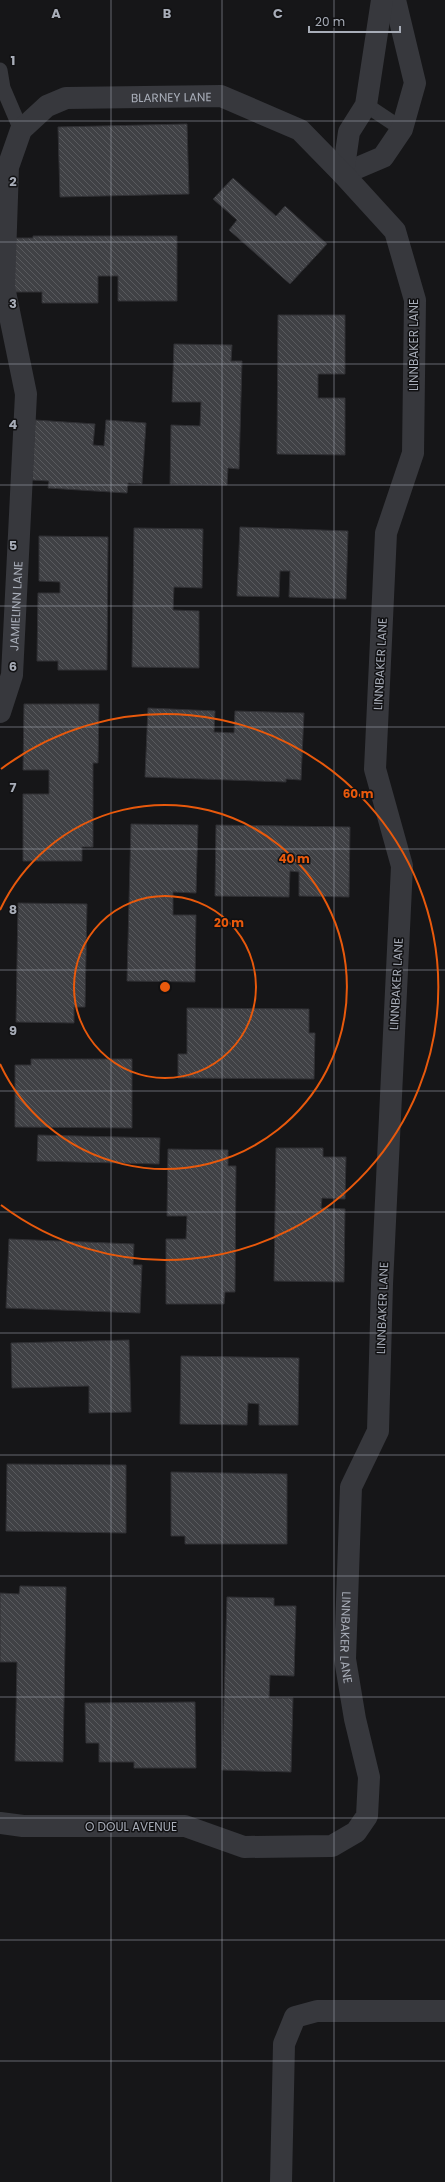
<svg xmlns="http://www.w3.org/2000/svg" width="445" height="2182" viewBox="0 0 445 2182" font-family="Poppins,sans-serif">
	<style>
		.building { fill: url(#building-back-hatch); stroke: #303034 }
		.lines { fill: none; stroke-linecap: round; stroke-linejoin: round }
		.lane { stroke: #37383d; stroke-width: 15 }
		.street { stroke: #37383d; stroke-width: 22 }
		.grid { fill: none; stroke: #a8adb8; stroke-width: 1; stroke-opacity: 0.55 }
		.ring { fill: none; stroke: #e8590c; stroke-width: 2 }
		.labels { text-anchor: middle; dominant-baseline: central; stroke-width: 3; stroke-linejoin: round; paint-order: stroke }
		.street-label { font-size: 12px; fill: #a8adb8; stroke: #111113 }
		.grid-label { font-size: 13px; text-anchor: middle; font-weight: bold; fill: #a8adb8; stroke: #111113; stroke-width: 3; stroke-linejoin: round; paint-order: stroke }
		.centre { fill: #e8590c; stroke: #111113; stroke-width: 2 }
		.ring-label { font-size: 12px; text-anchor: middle; font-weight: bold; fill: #e8590c; stroke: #111113; stroke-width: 3; stroke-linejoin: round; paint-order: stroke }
	</style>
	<defs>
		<pattern id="building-back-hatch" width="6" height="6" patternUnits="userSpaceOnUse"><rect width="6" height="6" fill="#404145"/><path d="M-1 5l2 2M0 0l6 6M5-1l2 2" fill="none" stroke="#595a5e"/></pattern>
	</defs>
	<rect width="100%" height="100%" fill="#161618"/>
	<g class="building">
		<path d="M187 124 189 194 60 197 58 127Z"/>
		<path d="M233 178 276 216 285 206 327 244 290 284 229 230 237 220 213 199Z"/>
		<path d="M33 236H177V301H118V276H98V303H42V292H13V238H33Z"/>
		<path d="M278 315H345V374H318V398H345V455L277 454Z"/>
		<path d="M174 344 232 345 231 361H242L239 469 228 468 227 485 170 484 171 425 200 426 201 402H172Z"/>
		<path d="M35 420 95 424 93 445 104 446 106 420 146 423 142 484 128 483 127 493 48 488 49 481 32 480Z"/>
		<path d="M240 527 348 531 346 599 289 597 290 571H280L279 597 237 596Z"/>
		<path d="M134 528 203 529 202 588 174 587 173 610 199 611V668L132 667Z"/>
		<path d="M39 536 108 537 107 670H58V661H37L38 593H60V582L39 581Z"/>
		<path d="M24 704H99L98 763H93V847H82V861H23V794H49V770H23Z"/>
		<path d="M148 708 215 711 214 732 234 733 235 711 304 713 301 780 286 779V782L145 777Z"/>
		<path d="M131 824 198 825 196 893 173 892V915H196L195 982 127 981Z"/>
		<path d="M216 825 350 827 349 897 299 896V872L290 871 289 897 215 896Z"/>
		<path d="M18 903 87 904 85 1007H74V1023L16 1022Z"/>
		<path d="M187 1008 309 1009V1033H315L314 1079 178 1078V1054H187Z"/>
		<path d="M31 1059H132V1128L15 1127V1065H31Z"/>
		<path d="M38 1135 160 1138 159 1164 37 1161Z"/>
		<path d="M276 1148H323V1157H346L345 1199 322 1198 321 1208 345 1209 344 1282 274 1281Z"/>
		<path d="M168 1149 228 1150V1166H236L235 1292H225L224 1304H166V1239H186L187 1216H167Z"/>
		<path d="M9 1239 134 1244 133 1265H142L140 1313 6 1308Z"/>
		<path d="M129 1340 131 1412 89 1413V1386L12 1388 11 1343Z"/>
		<path d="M181 1356 299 1358 298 1425H259V1404L248 1403 247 1425 180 1424Z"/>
		<path d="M7 1464 126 1465V1533L6 1531Z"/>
		<path d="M171 1472 287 1474V1544H185V1536H171Z"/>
		<path d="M20 1586 66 1587 63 1762 15 1761 17 1662H0V1593L19 1594Z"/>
		<path d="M227 1597 274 1598V1606H296L294 1676 270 1675 269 1698H293L291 1772 222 1770Z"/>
		<path d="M195 1702 196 1768H134V1762H99V1743H86L85 1703Z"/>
	</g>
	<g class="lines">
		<g class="lane">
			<path d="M0 70 3 88 21 130"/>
			<path d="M366 105 402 129"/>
		</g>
		<g class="street">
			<path d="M343 174 383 157 402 129 415 83 395 0"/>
			<path d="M343 174 349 132 366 105 382 0"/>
			<path id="s1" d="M0 712 12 675 26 394 4 287 8 167 21 130 47 106 66 98 221 96 300 130 343 174 395 231 415 300 413 453 386 533 375 769 402 866 382 1284 378 1431 351 1487 345 1659 355 1719 369 1777 367 1816 356 1832 332 1846 244 1847 185 1826H23L0 1823"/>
			<path d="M281 2182 284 2044 295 2017 317 2011H445"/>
		</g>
	</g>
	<path class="grid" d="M111 0V2182M222 0V2182M334 0V2182M0 121H445M0 242H445M0 364H445M0 485H445M0 606H445M0 727H445M0 849H445M0 970H445M0 1091H445M0 1212H445M0 1333H445M0 1455H445M0 1576H445M0 1697H445M0 1818H445M0 1940H445M0 2061H445"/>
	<g class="ring">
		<circle cx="165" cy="987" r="91"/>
		<path d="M0 910A182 182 0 1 1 0 1064"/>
		<path d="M1 769A273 273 0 1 1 1 1205"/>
	</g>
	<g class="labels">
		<g class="street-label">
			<text stroke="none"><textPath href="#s1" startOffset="750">BLARNEY LANE</textPath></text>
			<text transform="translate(413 345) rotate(-90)">LINNBAKER LANE</text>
			<text stroke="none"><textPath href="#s1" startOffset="108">JAMIELINN LANE</textPath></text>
			<text transform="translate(380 664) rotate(-87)">LINNBAKER LANE</text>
			<text transform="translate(396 984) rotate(-87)">LINNBAKER LANE</text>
			<text transform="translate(382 1308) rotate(-88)">LINNBAKER LANE</text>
			<text stroke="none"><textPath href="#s1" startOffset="2449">LINNBAKER LANE</textPath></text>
			<text x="131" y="1826">O DOUL AVENUE</text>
		</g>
	</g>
	<g class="grid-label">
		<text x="56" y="18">A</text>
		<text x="167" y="18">B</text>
		<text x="278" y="18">C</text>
		<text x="13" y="65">1</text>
		<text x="13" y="186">2</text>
		<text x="13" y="308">3</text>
		<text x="13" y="429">4</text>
		<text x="13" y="550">5</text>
		<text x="13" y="671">6</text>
		<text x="13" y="792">7</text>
		<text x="13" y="914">8</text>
		<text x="13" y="1035">9</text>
	</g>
	<circle cx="165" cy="987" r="6" class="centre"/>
	<g class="ring-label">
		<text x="358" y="798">60 m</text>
		<text x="294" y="863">40 m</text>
		<text x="229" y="927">20 m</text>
	</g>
	<path d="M309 26v6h91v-6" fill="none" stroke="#a8adb8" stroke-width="2"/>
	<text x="315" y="26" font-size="12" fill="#a8adb8" stroke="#111113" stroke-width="3" paint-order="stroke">20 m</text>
</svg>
